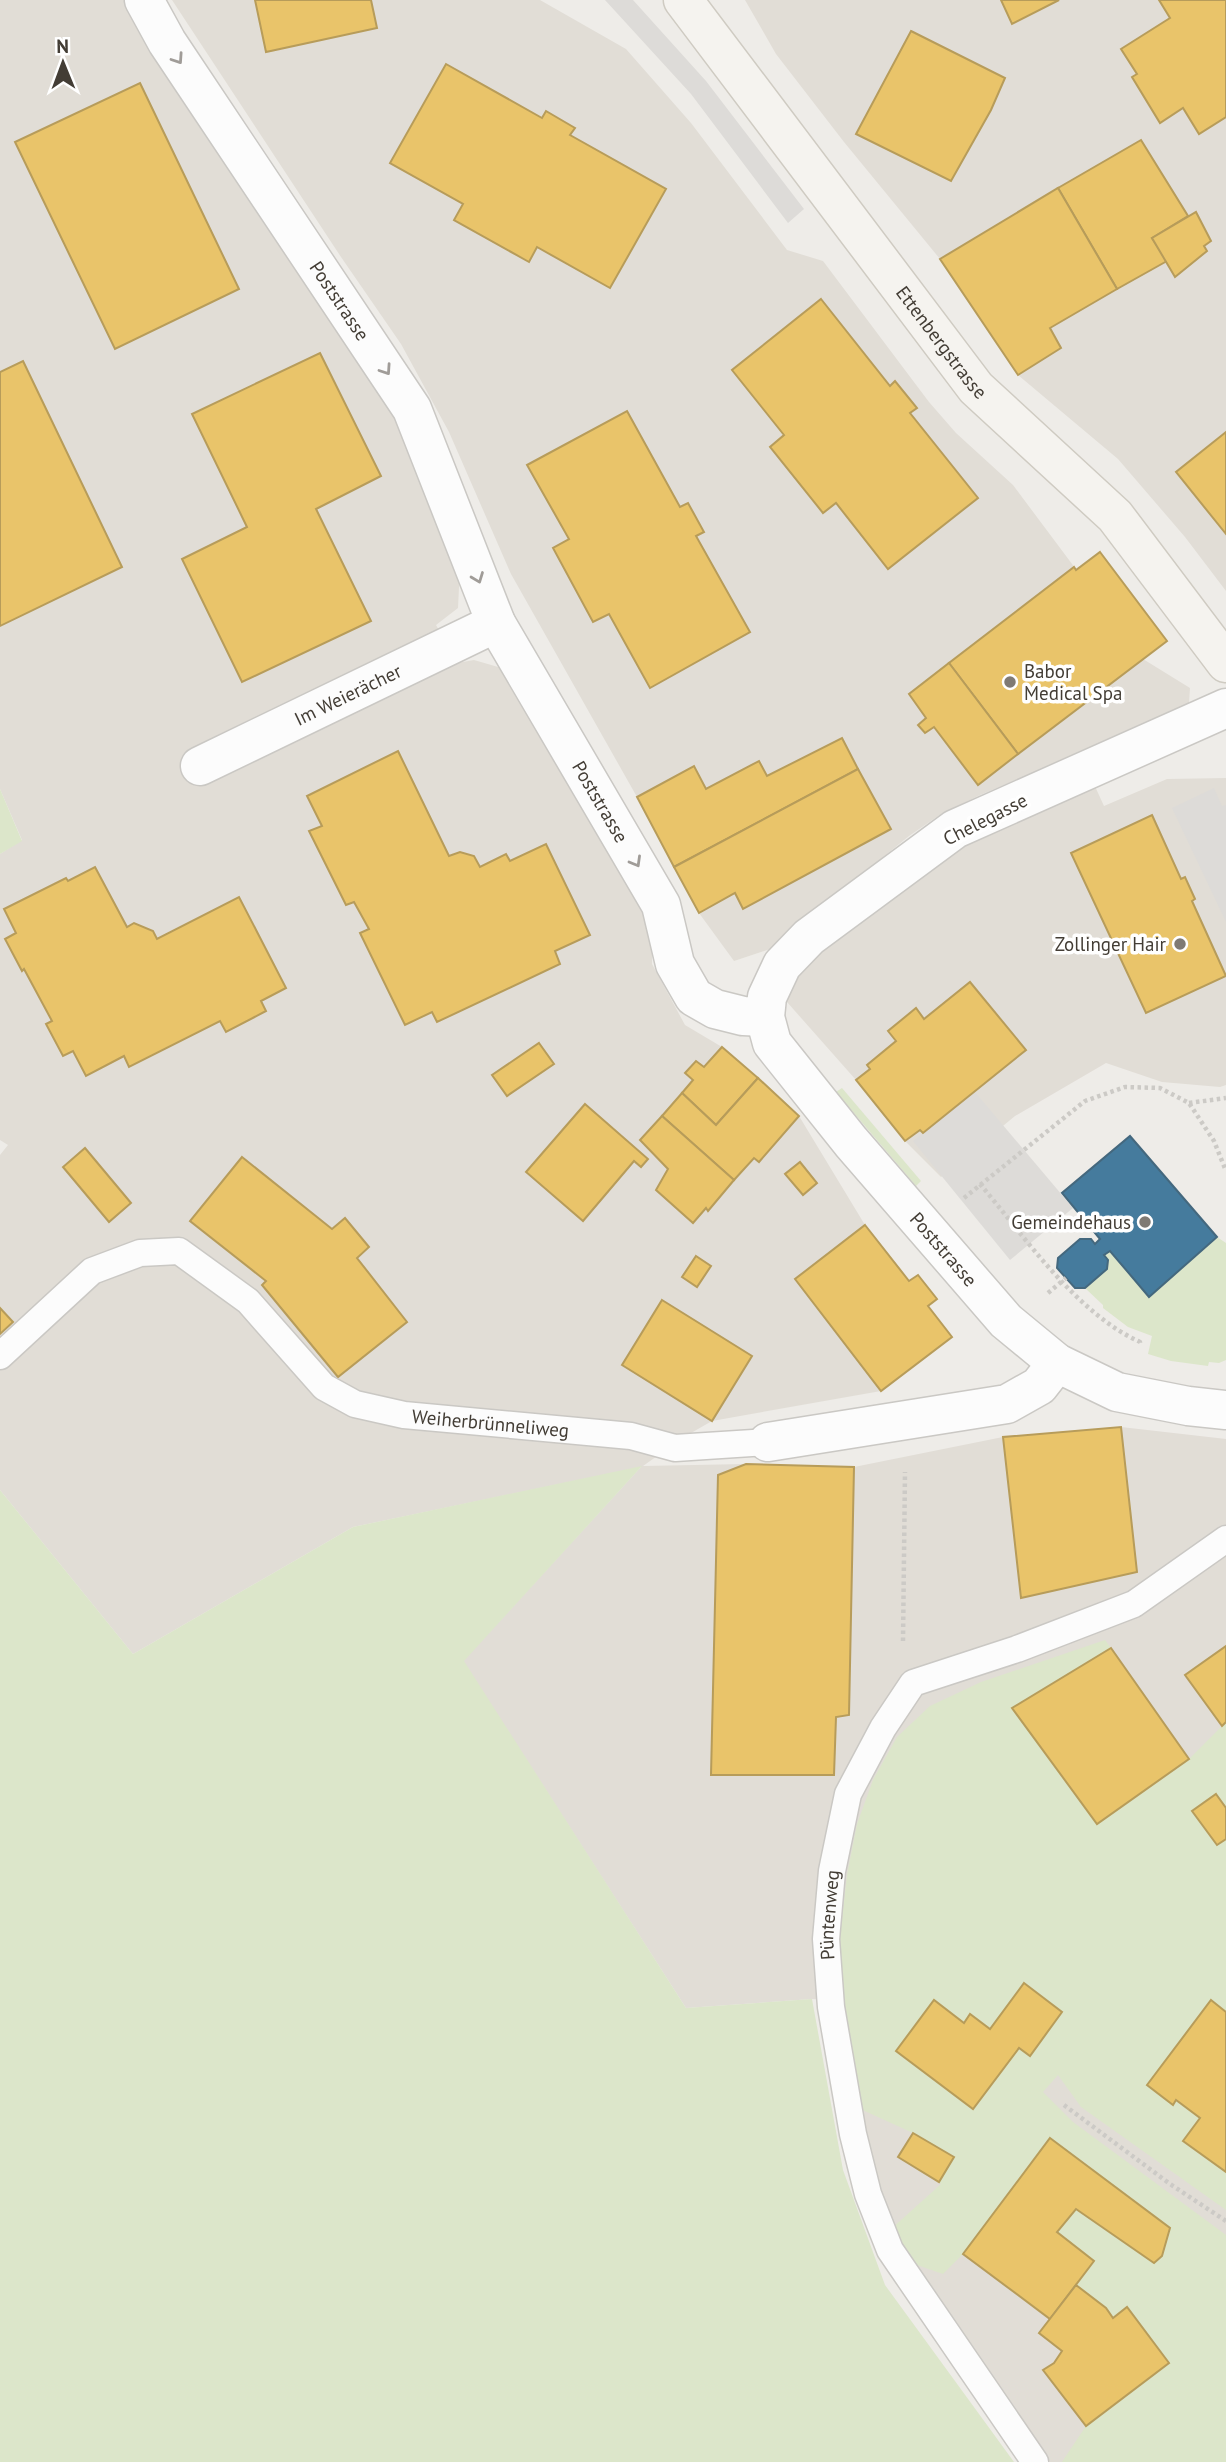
<svg xmlns="http://www.w3.org/2000/svg" width="1226" height="2462" viewBox="0 0 1226 2462" font-family="'PT Sans',sans-serif">
	<style>
		.residential { fill: #e1ddd6 }
		.green { fill: #dce6ca }
		.parking { fill: #dddbd8 }
		.homes { fill: #e9c46a; stroke: #b79c5a; stroke-width: 2 }
		.public { fill: #457b9d; stroke: #44687e; stroke-width: 2 }
		.lines { fill: none; stroke-linecap: round; stroke-linejoin: round }
		.lane-casing { stroke: #cac8c4; stroke-width: 29 }
		.street-casing { stroke: #cac8c4; stroke-width: 41 }
		.secondary-casing { stroke: #cfcbc2; stroke-width: 41 }
		.path { stroke: #cccac6; stroke-width: 4.5; stroke-dasharray: 3.5 3.5; stroke-linecap: butt }
		.lane { stroke: #fcfcfc; stroke-width: 26 }
		.street { stroke: #fcfcfc; stroke-width: 38 }
		.secondary { stroke: #f5f3ef; stroke-width: 38 }
		.oneway { stroke: #a09c98 }
		.poi-dot { fill: #7f7a74; stroke: #fff; stroke-width: 2.5 }
		.labels { text-anchor: middle; dominant-baseline: central; stroke-width: 7; stroke-linejoin: round; paint-order: stroke }
		.street-label { font-size: 19px; fill: #433d35; stroke: #fff }
		.poi-label { font-size: 19px; fill: #433d35; stroke: #fff; text-anchor: end }
	</style>
	<rect width="100%" height="100%" fill="#eeece8"/>
	<g class="residential">
		<path d="M0 0H127L364 367 415 450 460 566 458 608 436 625 457 663 474 660 505 669 652 928V964L685 1025 722 1047 799 1116 865 1225 909 1281 918 1275 937 1299 928 1307 952 1337 881 1391 712 1421 684 1437 643 1466 746 1464 854 1467 1003 1437 1121 1427 1226 1439V2462H1050L1027 2434 896 2249 878 2195 838 2000 812 1999 686 2008 463 1661 641 1467 353 1527 133 1654 0 1490V1155L8 1145 0 1140V854L22 840 0 789Z"/>
		<path d="M172 0H540L626 49 691 123 787 250 823 261 929 402 956 433 1013 485 1143 659 1190 688 1189 703 1183 709 980 795 941 814 909 836 770 949 734 961 699 913 637 797 511 574 449 432 401 344 341 257Z"/>
		<path d="M745 0H1226V591L1185 537 1118 459 1018 375 940 259 844 142 776 54Z"/>
		<path d="M1226 778V1085L1220 1087 1162 1082 1106 1063 1015 1116 941 1177 905 1141 856 1080 787 1002 799 970 833 939 968 838 1093 782 1104 806 1167 779Z"/>
	</g>
	<g class="green">
		<path d="M0 789 22 841 0 854Z"/>
		<path d="M842 1088 921 1181 916 1186 836 1092Z"/>
		<path d="M1217 1237 1226 1243V1360L1219 1363 1209 1362 1208 1366 1171 1361 1148 1354 1152 1336 1128 1327 1103 1308V1305L1085 1288 1107 1269 1108 1260 1104 1255 1110 1251 1149 1297Z"/>
		<path d="M642 1466 464 1661 686 2008 812 1999 843 2170 885 2285 1014 2462H0V1490L133 1654 353 1527Z"/>
		<path d="M1105 1640 1111 1648 1012 1708 1097 1824 1189 1759 1226 1722V2012L1211 2000 1148 2085 1173 2104 1176 2100 1200 2118 1184 2141 1226 2172V2210L1081 2107 1058 2075 1043 2092 1073 2122 1226 2235V2462H1062L1086 2426 1043 2370 1054 2363 1062 2351 1039 2333 1050 2319 963 2254 943 2274 917 2265 896 2249 890 2230 941 2184 898 2157 913 2133 856 2107 838 2000 840 1937 847 1875 857 1824 873 1780 897 1737 930 1706 981 1682Z"/>
	</g>
	<g class="parking">
		<path d="M605 0H633L706 81 804 209 788 223 691 94Z"/>
		<path d="M1214 788 1222 806 1226 805V922L1172 808Z"/>
		<path d="M975 1092 1073 1208 1010 1260 913 1141Z"/>
	</g>
	<g class="homes">
		<path d="M255 0H371L377 28 266 52Z"/>
		<path d="M1001 0H1059L1012 24Z"/>
		<path d="M1159 0H1226V117L1199 134 1183 108 1160 123 1132 77 1137 74 1121 49 1170 18Z"/>
		<path d="M911 31 1005 78 991 110 951 181 856 134Z"/>
		<path d="M446 64 542 118 546 111 575 128 570 135 666 189 610 288 537 247 529 262 454 220 463 204 390 163Z"/>
		<path d="M140 83 239 289 115 349 15 142Z"/>
		<path d="M1141 140 1188 216 1152 238 1167 261 1117 289 1058 188Z"/>
		<path d="M1058 188 1117 289 1050 328 1061 348 1018 375 940 259Z"/>
		<path d="M1196 212 1211 241 1204 246 1207 251 1175 277 1152 238Z"/>
		<path d="M821 299 890 386 895 381 917 408 910 413 978 498 888 569 836 503 823 513 770 447 784 435 732 370Z"/>
		<path d="M320 353 381 476 316 509 371 621 242 682 182 559 247 527 192 414Z"/>
		<path d="M23 361 122 567 0 626V372Z"/>
		<path d="M627 411 680 507 688 503 704 532 696 536 750 632 650 688 609 614 593 622 553 548 569 539 527 465Z"/>
		<path d="M1226 432V534L1176 472Z"/>
		<path d="M1100 552 1167 641 1018 754 949 663 1074 567 1076 570Z"/>
		<path d="M949 663 1018 754 978 785 934 727 925 733 918 725 926 718 909 694Z"/>
		<path d="M842 738 858 769 674 867 637 797 694 766 706 789 759 761 767 776Z"/>
		<path d="M398 751 449 856 460 852 474 856 480 867 506 854 510 861 546 844 590 935 555 951 560 964 437 1022 432 1012 405 1025 360 933 369 929 354 902 346 905 309 831 322 826 307 796Z"/>
		<path d="M858 769 891 829 743 909 735 893 699 913 674 867Z"/>
		<path d="M1152 815 1181 879 1185 877 1195 899 1192 901 1226 976 1146 1013 1071 853Z"/>
		<path d="M95 867 127 927 134 923 153 931 157 939 239 897 286 988 261 1001 266 1011 226 1032 220 1021 129 1067 124 1056 86 1076 73 1051 63 1056 46 1024 52 1021 24 969 22 971 5 939 16 933 4 909 66 878 68 881Z"/>
		<path d="M970 982 1026 1050 923 1133 920 1130 905 1141 856 1080 870 1069 867 1065 896 1041 888 1031 916 1008 924 1019Z"/>
		<path d="M539 1043 554 1064 507 1096 492 1075Z"/>
		<path d="M722 1047 758 1078 716 1125 682 1093 693 1080 685 1073 696 1061 704 1067Z"/>
		<path d="M758 1078 799 1116 759 1162 754 1158 734 1180 662 1116 682 1093 716 1125Z"/>
		<path d="M585 1104 648 1159 641 1167 634 1161 583 1221 526 1172Z"/>
		<path d="M662 1116 734 1180 708 1211 706 1208 693 1223 656 1190 668 1169 640 1140Z"/>
		<path d="M85 1148 131 1203 109 1222 63 1167Z"/>
		<path d="M242 1157 332 1229 345 1218 369 1247 357 1258 407 1322 338 1377 262 1285 266 1281 190 1221Z"/>
		<path d="M800 1162 817 1183 803 1195 785 1174Z"/>
		<path d="M865 1225 909 1281 918 1275 937 1299 928 1306 952 1337 881 1391 795 1279Z"/>
		<path d="M696 1256 711 1266 697 1287 682 1277Z"/>
		<path d="M662 1300 752 1356 712 1421 622 1365Z"/>
		<path d="M0 1308 13 1322 0 1334Z"/>
		<path d="M1121 1427 1137 1572 1021 1598 1003 1437Z"/>
		<path d="M746 1464 854 1467 849 1715 836 1717 834 1775H711L718 1475Z"/>
		<path d="M1226 1646V1722L1222 1726 1185 1675Z"/>
		<path d="M1111 1648 1189 1759 1097 1824 1012 1708Z"/>
		<path d="M1216 1794 1226 1808V1839L1217 1845 1192 1811Z"/>
		<path d="M1024 1983 1062 2012 1030 2056 1019 2048 973 2109 896 2051 934 2000 964 2023 970 2014 990 2029Z"/>
		<path d="M1211 2000 1226 2012V2172L1183 2141 1200 2118 1176 2100 1173 2105 1147 2085Z"/>
		<path d="M913 2133 954 2157 939 2182 898 2157Z"/>
		<path d="M1050 2138 1170 2228 1162 2256 1154 2263 1076 2209 1057 2232 1094 2261 1050 2319 963 2254Z"/>
		<path d="M1076 2285 1106 2308 1113 2318 1127 2307 1169 2363 1086 2426 1043 2370 1054 2363 1062 2351 1039 2333Z"/>
	</g>
	<path class="public" d="M1130 1136 1217 1237 1149 1297 1110 1251 1104 1255 1108 1260 1107 1269 1085 1288H1075L1057 1268 1058 1258 1080 1239H1091L1095 1244 1100 1239 1062 1193Z"/>
	<g class="lines">
		<defs>
			<g id="lane">
				<path id="s1" d="M0 1356 92 1271 140 1253 179 1251 248 1301 324 1387 355 1404 404 1415 631 1436 675 1448 768 1442"/>
				<path id="s2" d="M1035 2462 890 2250 868 2194 853 2134 831 2007 826 1939 832 1871 848 1794 883 1728 913 1683 1017 1649 1134 1604 1226 1539"/>
			</g>
			<g id="street">
				<path id="s3" d="M144 0 167 42 412 409 496 623 661 905 675 964 694 997 715 1009 743 1016 765 1017"/>
				<path id="s4" d="M1226 708 955 829 809 937 782 965 767 997 765 1017 772 1043 851 1142 1006 1321 1057 1363 1117 1392 1188 1406 1226 1410"/>
				<path id="s5" d="M200 766 496 623"/>
				<path d="M768 1442 1007 1404 1039 1386 1057 1363"/>
			</g>
			<g id="secondary">
				<path id="s6" d="M683 0 976 388 1115 516 1226 663"/>
			</g>
		</defs>
		<use href="#lane" class="lane-casing"/>
		<use href="#street" class="street-casing"/>
		<use href="#secondary" class="secondary-casing"/>
		<g class="path">
			<path d="M1189 1103 1226 1098"/>
			<path d="M980 1184C1025 1237 1076 1313 1140 1342V1345"/>
			<path d="M964 1198 1085 1101 1125 1087 1160 1088 1189 1103 1214 1141 1226 1171"/>
			<path d="M1048 1293 1066 1278"/>
			<path d="M903 1641 905 1472"/>
			<path d="M1064 2105 1170 2184 1226 2221"/>
		</g>
		<use href="#lane" class="lane"/>
		<use href="#street" class="street"/>
		<use href="#secondary" class="secondary"/>
	</g>
	<defs><path id="oneway-chevron" d="M-2-3.5L2.5 0L-2 3.5" fill="none" stroke-width="1.6" stroke-linecap="round" stroke-linejoin="round" transform="scale(1.75)"/></defs>
	<g class="oneway">
		<use href="#oneway-chevron" transform="translate(178 59) rotate(56)"/>
		<use href="#oneway-chevron" transform="translate(386 370) rotate(56)"/>
		<use href="#oneway-chevron" transform="translate(478 578) rotate(69)"/>
		<use href="#oneway-chevron" transform="translate(636 862) rotate(60)"/>
	</g>
	<g class="poi-dot">
		<circle cx="1010" cy="682" r="7"/>
		<circle cx="1180" cy="944" r="7"/>
		<circle cx="1145" cy="1222" r="7"/>
	</g>
	<g class="labels">
		<g class="street-label">
			<text stroke="none"><textPath href="#s3" startOffset="359">Poststrasse</textPath></text>
			<text stroke="none"><textPath href="#s6" startOffset="429">Ettenbergstrasse</textPath></text>
			<text stroke="none"><textPath href="#s5" startOffset="164">Im Weierächer</textPath></text>
			<text stroke="none"><textPath href="#s3" startOffset="926">Poststrasse</textPath></text>
			<text transform="translate(985 819) rotate(-27)">Chelegasse</text>
			<text stroke="none"><textPath href="#s4" startOffset="868">Poststrasse</textPath></text>
			<text stroke="none"><textPath href="#s1" startOffset="588">Weiherbrünneliweg</textPath></text>
			<text stroke="none"><textPath href="#s2" startOffset="600">Püntenweg</textPath></text>
		</g>
		<g class="poi-label">
			<text x="1024" y="671" text-anchor="start">Babor<tspan x="1024" dy="22">Medical Spa</tspan></text>
			<text x="1166" y="944">Zollinger Hair</text>
			<text x="1131" y="1222">Gemeindehaus</text>
		</g>
	</g>
	<g transform="translate(63 63) rotate(359)" stroke="#ffffff" stroke-width="5" paint-order="stroke">
	<path d="M0-5L12 26L0 18L-12 26Z" fill="#433d35"/>
	<text y="-10" font-size="19" font-weight="bold" text-anchor="middle" fill="#433d35">N</text>
	</g>
</svg>
